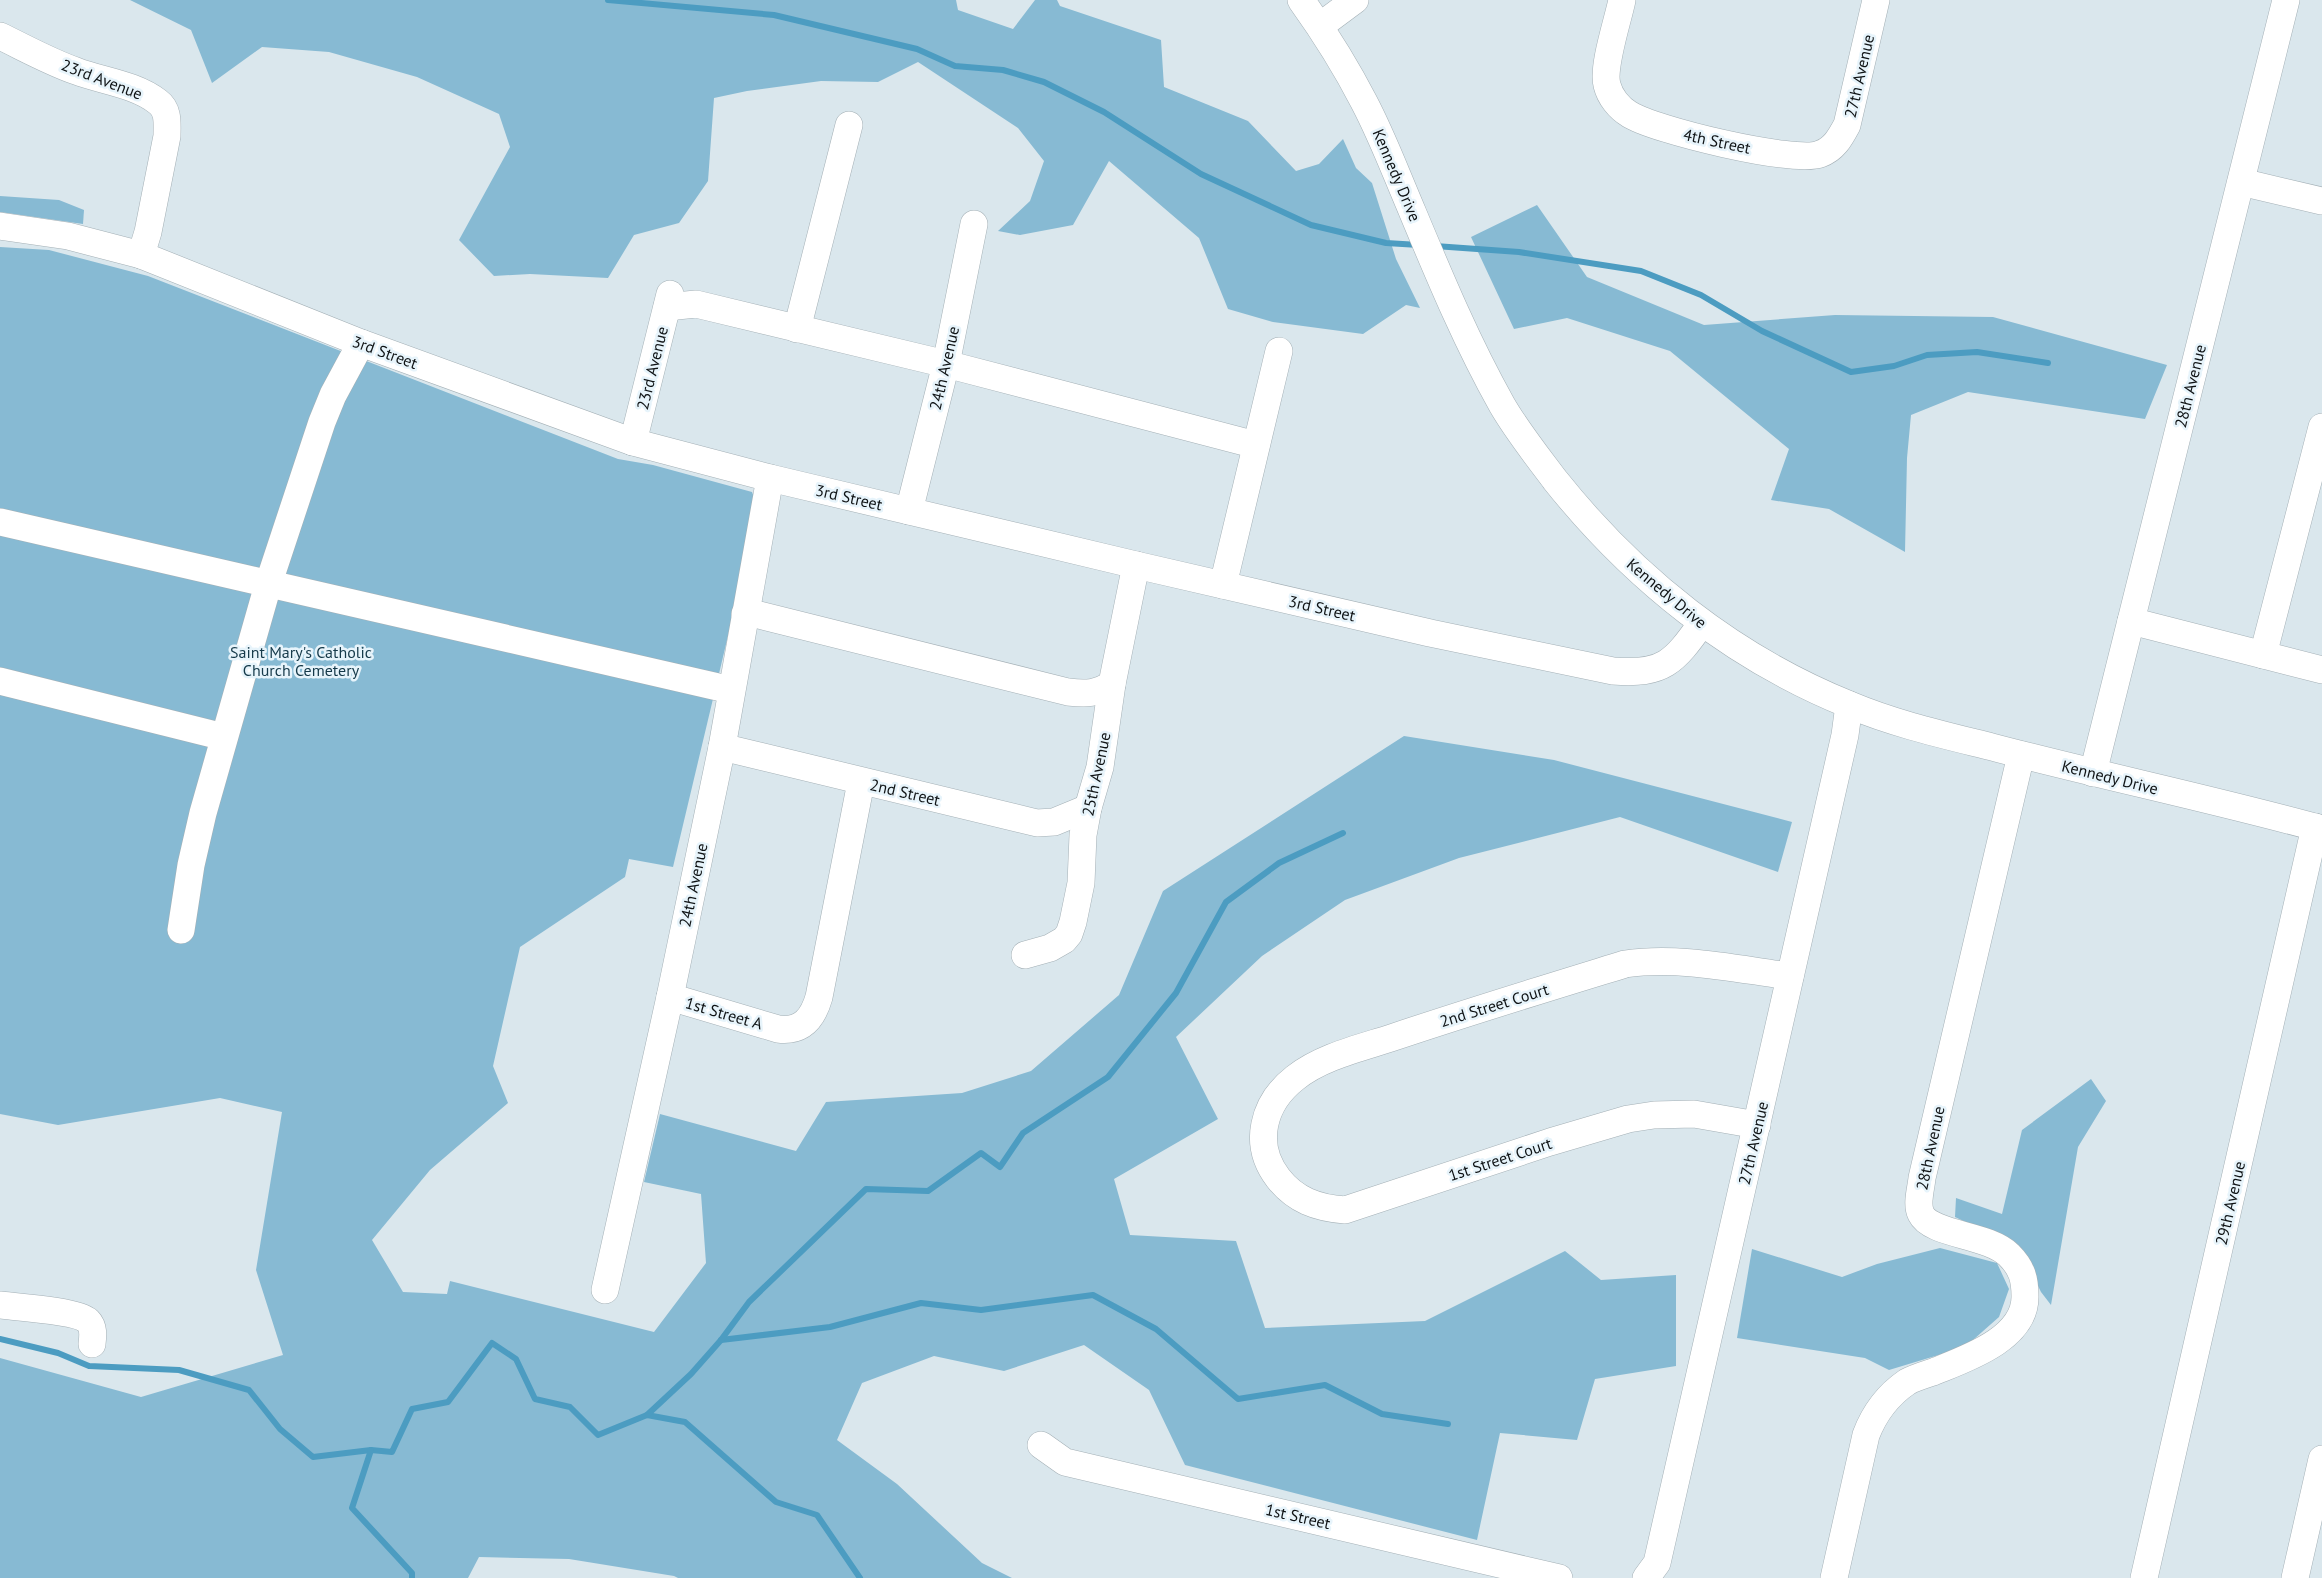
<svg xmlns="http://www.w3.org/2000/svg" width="2322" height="1578" viewBox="0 0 2322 1578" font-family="'PT Sans',sans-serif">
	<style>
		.green { fill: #87bad3 }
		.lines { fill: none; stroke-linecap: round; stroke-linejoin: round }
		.stream { stroke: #4c9cc1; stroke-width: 6 }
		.minor-casing { stroke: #a4b0b6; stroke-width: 28 }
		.minor { stroke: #fff; stroke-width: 27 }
		.labels { text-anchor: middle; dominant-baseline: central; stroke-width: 5; stroke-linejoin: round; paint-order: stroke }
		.street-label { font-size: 16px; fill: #0f1315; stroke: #e7f4fb }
		.park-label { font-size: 16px; fill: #163a4a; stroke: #e7f4fb }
	</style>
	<rect width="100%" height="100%" fill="#dae7ed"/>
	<g class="green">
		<path d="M130 0H956L958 10 1013 29 1035 0H1057L1060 6 1161 40 1164 87 1248 121 1296 171 1319 164 1343 139 1356 168 1372 183 1396 259 1420 308 1406 305 1363 334 1273 322 1228 309 1199 238 1109 161 1073 225 1020 235 998 231 1030 201 1044 161 1018 128 918 62 878 82 821 81 747 91 714 98 708 181 679 223 634 235 608 278 530 274 494 276 459 240 510 147 499 114 417 77 329 52 262 47 212 83 191 30Z"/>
		<path d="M0 196 59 200 84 210 83 224 0 212Z"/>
		<path d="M1537 205 1587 277 1704 325 1835 315 1993 317 2167 365 2145 419 1968 392 1911 415 1907 458 1905 552 1829 509 1771 500 1789 449 1670 351 1567 318 1514 329 1471 237Z"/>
		<path d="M0 247 49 250 148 276 618 459 653 465 752 492 755 500 752 535 673 867 629 859 625 877 520 947 493 1066 508 1103 430 1170 372 1240 403 1292 447 1294 450 1281 654 1332 706 1263 701 1194 644 1182 660 1114 796 1151 826 1102 962 1093 1031 1071 1119 995 1163 891 1404 736 1554 760 1792 822 1778 872 1620 817 1459 858 1345 900 1262 956 1176 1037 1218 1119 1114 1179 1130 1235 1236 1241 1265 1328 1425 1321 1565 1251 1601 1280 1676 1275V1366L1595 1379 1577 1440 1500 1433 1477 1540 1185 1465 1149 1390 1084 1345 1004 1371 934 1356 862 1383 837 1440 897 1484 982 1563 1012 1578H678L674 1576 569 1559 479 1557 468 1578H0V1358L141 1397 283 1355 256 1270 282 1112 220 1098 58 1125 0 1114Z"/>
		<path d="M2091 1079 2106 1101 2078 1147 2051 1305 2041 1292 2019 1247 1955 1217 1956 1198 2002 1214 2022 1130Z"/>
		<path d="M1940 1248 1997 1263 2009 1289 1999 1317 1965 1347 1889 1370 1865 1358 1737 1338 1752 1249 1842 1277 1877 1264Z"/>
	</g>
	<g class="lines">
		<g class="stream">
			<path d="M608 0 774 15 917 49 955 66 1003 70 1044 82 1104 112 1201 174 1311 225 1386 243 1419 245"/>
			<path d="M1435 246 1519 252 1641 271 1701 295 1762 331 1851 372 1894 366 1927 355 1977 352 2048 363"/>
			<path d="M0 1339 58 1353 89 1366 179 1370 249 1390 280 1429 313 1457 371 1450 392 1452 412 1409 448 1402 492 1343 516 1359 535 1399 570 1407 598 1435 647 1415 685 1422 776 1502 817 1515 860 1578"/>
			<path d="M721 1340 830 1327 921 1303 981 1310 1093 1295 1156 1329 1238 1399 1325 1385 1382 1414 1448 1424"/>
			<path d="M647 1415 691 1374 721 1340 749 1302 866 1189 928 1191 981 1153 1000 1167 1023 1133 1108 1077 1176 993 1226 902 1279 863 1343 833"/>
			<path d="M371 1450 352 1508 412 1573V1578"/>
		</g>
		<defs>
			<g id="minor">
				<path d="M1301 0C1324 32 1346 67 1364 102 1382 136 1395 171 1410 206 1438 273 1466 341 1502 405 1517 431 1537 456 1555 480 1633 578 1733 658 1850 705 1895 724 1944 735 1992 747 2102 776 2213 799 2322 829"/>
				<path d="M1622 0C1618 20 1602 67 1607 85 1610 97 1619 108 1629 114 1653 130 1795 164 1820 154 1834 149 1840 138 1847 125L1876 0"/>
				<path d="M1320 26 1355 0"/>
				<path d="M0 36C25 48 50 62 76 71 102 81 135 84 158 102 169 110 167 124 167 136L148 232 141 255"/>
				<path d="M2241 182 2322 201"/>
				<path d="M0 226 68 236 141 255 361 343 633 442 770 478 1136 565 1430 633 1613 671C1664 675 1674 662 1702 623"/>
				<path d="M667 307 696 304 946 364 1256 445"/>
				<path d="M797 329 849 125"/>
				<path d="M633 442 670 294"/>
				<path d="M909 511 946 364 974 224"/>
				<path d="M0 522 731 690"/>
				<path d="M1223 585 1279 351"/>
				<path d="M745 614H755L1068 692C1086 694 1097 694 1112 684"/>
				<path d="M2131 621 2322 670"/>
				<path d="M2263 655 2322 427"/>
				<path d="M0 681 224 737"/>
				<path d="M722 747 1037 823 1054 822 1088 808"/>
				<path d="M2093 773 2286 0"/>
				<path d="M181 930 191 865 203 813 268 585 322 422 333 395 361 343"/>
				<path d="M1025 955 1050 948 1064 940 1069 934 1073 922 1081 883 1083 835 1088 808 1100 767 1112 684 1136 565"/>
				<path d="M670 997 778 1029C802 1032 813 1018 819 997L861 782"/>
				<path d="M1757 1125 1694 1114 1654 1115 1628 1119 1550 1142 1345 1210C1317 1208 1295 1200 1278 1178 1252 1144 1263 1103 1295 1078 1321 1057 1360 1048 1391 1038 1468 1012 1547 988 1625 964 1679 956 1736 969 1790 976"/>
				<path d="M605 1290 670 997 722 747 770 478"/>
				<path d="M0 1305C17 1307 78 1311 88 1321 94 1327 93 1336 92 1344"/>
				<path d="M1041 1445 1065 1462 1559 1578"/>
				<path d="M1646 1578 1657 1563 1845 735 1849 705"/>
				<path d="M1834 1578 1866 1435C1874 1414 1888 1395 1907 1382 1914 1378 1924 1375 1933 1372 1965 1359 2026 1339 2025 1296 2025 1279 2022 1268 2009 1255 1988 1234 1931 1235 1921 1214 1916 1204 1921 1189 1922 1178L2021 755"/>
				<path d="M2144 1578 2315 827"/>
				<path d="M2295 1578 2322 1459"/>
			</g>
		</defs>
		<use href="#minor" class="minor-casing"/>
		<use href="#minor" class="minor"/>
	</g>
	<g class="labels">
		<g class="street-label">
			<text transform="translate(1859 76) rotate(-77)">27th Avenue</text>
			<text transform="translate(102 79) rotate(21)">23rd Avenue</text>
			<text transform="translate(1717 141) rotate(12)">4th Street</text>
			<text transform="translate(1397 175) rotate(67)">Kennedy Drive</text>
			<text transform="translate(385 352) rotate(20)">3rd Street</text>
			<text transform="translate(652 368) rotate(-76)">23rd Avenue</text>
			<text transform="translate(944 368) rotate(-77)">24th Avenue</text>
			<text transform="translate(2190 386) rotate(-76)">28th Avenue</text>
			<text transform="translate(849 497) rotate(13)">3rd Street</text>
			<text transform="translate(1667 593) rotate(40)">Kennedy Drive</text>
			<text transform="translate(1322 608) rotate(13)">3rd Street</text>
			<text transform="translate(1096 774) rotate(-78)">25th Avenue</text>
			<text transform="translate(2110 777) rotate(14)">Kennedy Drive</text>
			<text transform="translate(905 792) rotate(13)">2nd Street</text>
			<text transform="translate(693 885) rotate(-78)">24th Avenue</text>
			<text transform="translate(1494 1005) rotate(-17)">2nd Street Court</text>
			<text transform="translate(724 1013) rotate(16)">1st Street A</text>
			<text transform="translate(1753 1143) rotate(-77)">27th Avenue</text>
			<text transform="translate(1930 1148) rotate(-78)">28th Avenue</text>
			<text transform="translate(1500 1159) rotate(-18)">1st Street Court</text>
			<text transform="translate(2230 1203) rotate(-77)">29th Avenue</text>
			<text transform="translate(1298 1516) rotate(13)">1st Street</text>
		</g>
		<g class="park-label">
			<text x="301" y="652">Saint Mary's Catholic<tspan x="301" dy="18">Church Cemetery</tspan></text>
		</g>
	</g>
</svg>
